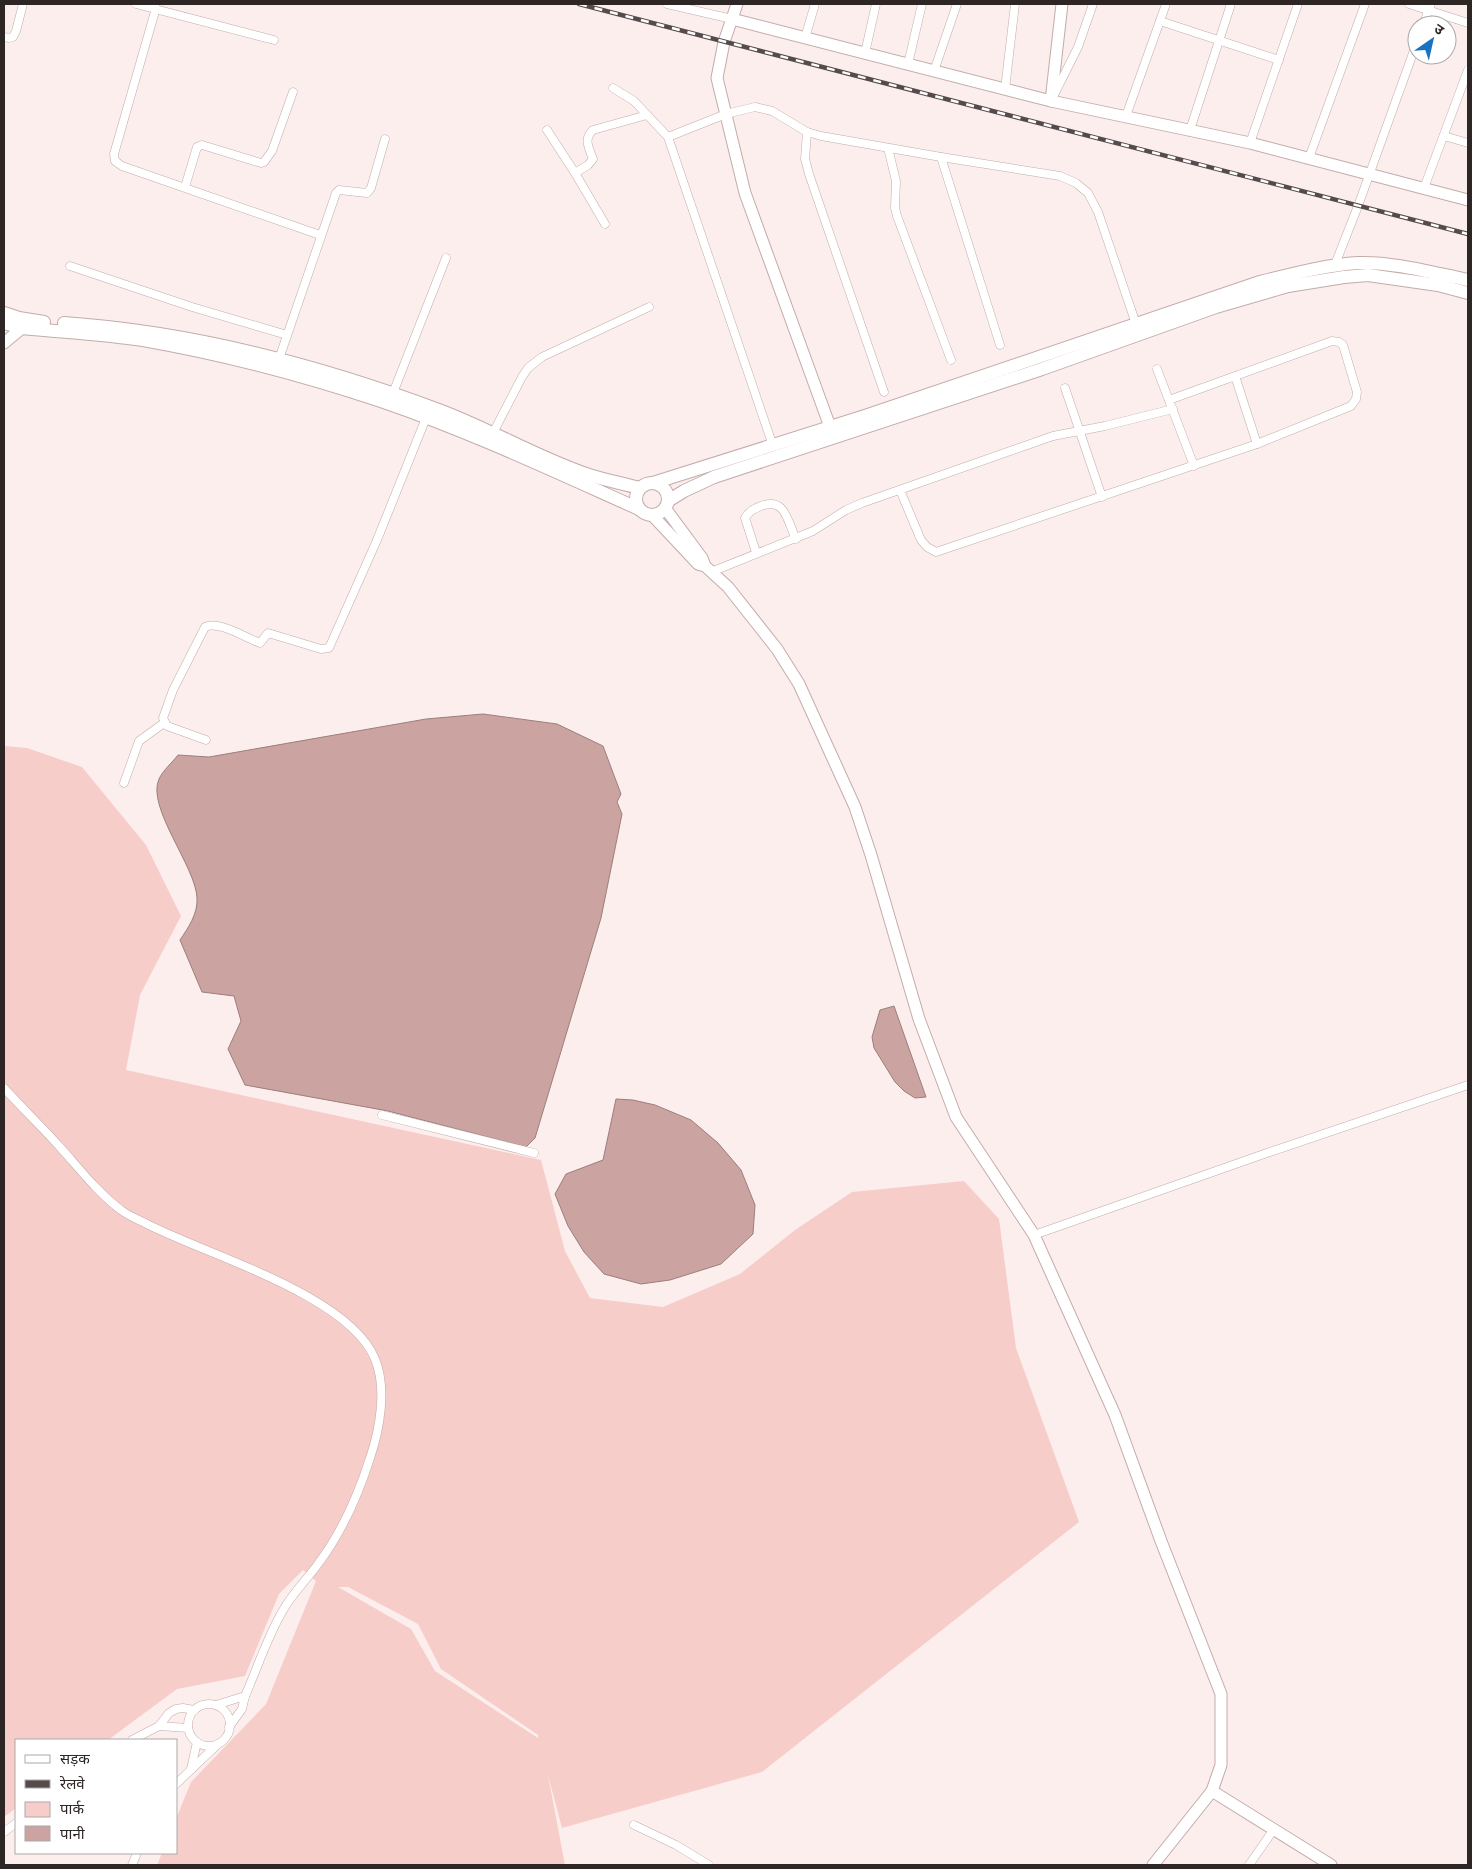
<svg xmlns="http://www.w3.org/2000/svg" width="1472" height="1869" viewBox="0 0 1472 1869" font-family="'Public Sans','Noto Sans Devanagari',sans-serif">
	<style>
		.green { fill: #f7cdca; fill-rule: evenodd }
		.water { fill: #cba3a1; stroke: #9c7e7c }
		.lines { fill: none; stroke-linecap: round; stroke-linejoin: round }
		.street-casing { stroke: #c2acaa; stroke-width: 9 }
		.secondary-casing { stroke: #c2acaa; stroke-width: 13 }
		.primary-casing { stroke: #c2acaa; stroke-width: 14 }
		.street { stroke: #fff; stroke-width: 8 }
		.secondary { stroke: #fff; stroke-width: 11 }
		.primary { stroke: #fff; stroke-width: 12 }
		.rail-casing { stroke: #544b4a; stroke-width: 4.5 }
		.rail { stroke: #fff; stroke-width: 2.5; stroke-dasharray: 8; stroke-linecap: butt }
	</style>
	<rect width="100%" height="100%" fill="#fceeed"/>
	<path class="green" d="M4 746 27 748 82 767 146 845 181 916 140 995 126 1070 541 1160 565 1251 590 1298 663 1307 740 1274 795 1230 852 1192 964 1181 999 1219 1016 1348 1079 1522 762 1772 562 1828 548 1775 565 1865H157L162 1853H176V1819L191 1782 266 1704 316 1581 303 1570 279 1594 245 1676 177 1689 108 1740H16V1808L4 1817ZM338 1587H348L418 1624 441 1669 538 1735V1738L435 1671 411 1629Z"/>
	<g class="water">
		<path d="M483 714 557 724 603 746 621 794 617 802 622 814 601 918 535 1138 526 1147 388 1111 245 1085 228 1049 241 1021 234 996 202 992 180 940C188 928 198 914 197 898 196 867 146 807 159 779 163 770 172 763 178 755L209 757 426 719Z"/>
		<path d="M894 1006 926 1097 915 1098 904 1091 895 1082 874 1048 872 1037 880 1010Z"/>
		<path d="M616 1099 633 1100 655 1105 691 1120 718 1143 741 1170 755 1205 753 1234 721 1264 670 1280 641 1284 604 1274 584 1252 568 1226 555 1194 566 1174 603 1160Z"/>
	</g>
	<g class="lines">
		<defs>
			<g id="street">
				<path d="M136 4 274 40"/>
				<path d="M667 4 732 19"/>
				<path d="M1409 4 1468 23"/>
				<path d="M156 8 114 154 115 161 122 166 320 235"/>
				<path d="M1160 21 1279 60"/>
				<path d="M1423 25 1431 4"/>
				<path d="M4 37 9 38 13 37 16 31 23 4"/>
				<path d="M805 38 815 4"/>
				<path d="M865 53 876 4"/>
				<path d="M908 64 922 4"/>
				<path d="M934 71 957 4"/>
				<path d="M613 88 634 101 668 137"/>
				<path d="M1005 89 1015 4"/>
				<path d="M1054 95 1078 47 1093 4"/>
				<path d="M1126 116 1166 4"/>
				<path d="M547 130 575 173"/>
				<path d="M1190 130 1231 4"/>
				<path d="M807 132 805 159 809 174 884 392"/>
				<path d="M1444 136 1468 143"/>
				<path d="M1250 143 1298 4"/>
				<path d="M888 148 896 181 895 208 897 216 951 360"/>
				<path d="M941 157 1000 345"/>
				<path d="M1309 158 1365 4"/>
				<path d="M185 187 197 147 202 145 261 163 264 162 272 151 293 92"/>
				<path d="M1424 188 1468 70"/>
				<path d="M605 224 575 173 588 165 593 159C589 148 583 139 593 130L647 115"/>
				<path d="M70 266 192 307 287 335"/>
				<path d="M1334 267 1358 206 1417 42"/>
				<path d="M279 359 336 193 339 190 367 193 371 188 385 139"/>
				<path d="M1157 369 1194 466"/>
				<path d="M1235 376 1257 444"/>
				<path d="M1065 388 1102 497"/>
				<path d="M393 393 446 258"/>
				<path d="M493 433 522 377 528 368 542 357 649 307"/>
				<path d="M773 446 668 137 726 114 755 107 772 111 807 132 821 136 941 157 1060 176 1076 183 1088 193 1098 212 1136 324"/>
				<path d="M900 490 921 540 927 547 936 552 1257 444 1351 406 1356 399 1357 392 1343 345 1339 342 1332 341 1169 400"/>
				<path d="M756 552 745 518C749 511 754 509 761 506 785 497 787 520 796 539"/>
				<path d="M711 572 813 531 846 510 862 503 1053 436 1105 426 1173 409"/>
				<path d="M206 740 167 726 163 718 173 690 205 627C218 620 246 638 260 643L268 633 321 649 329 648 377 540 426 418"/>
				<path d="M124 783 139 741 164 723"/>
				<path d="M4 1088C22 1108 41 1126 59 1146 79 1168 97 1192 121 1210 127 1215 135 1218 143 1222 203 1254 349 1294 375 1359 387 1388 380 1429 370 1458 358 1496 342 1532 318 1564 308 1578 294 1592 285 1607 268 1634 258 1667 245 1696L242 1709 229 1727"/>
				<path d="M382 1115 534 1153"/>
				<path d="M1034 1235 1264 1154 1468 1085"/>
				<circle cx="209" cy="1725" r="21"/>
				<path d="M216 1705 245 1696"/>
				<path d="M159 1726 188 1728"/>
				<path d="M132 1740 159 1726 169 1713 176 1709 183 1708 194 1710"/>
				<path d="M191 1769 197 1742"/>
				<path d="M176 1784 218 1744"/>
				<path d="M634 1825 676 1845 709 1865"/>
				<path d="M4 1832 16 1823"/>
				<path d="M132 1865 137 1853"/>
				<path d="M1249 1865 1274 1829"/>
			</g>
			<g id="secondary">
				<path d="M737 4 724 42 717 78 745 193 833 435"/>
				<path d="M732 19 1051 101 1250 143 1468 200"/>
				<path d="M1051 101 1062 4"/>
				<path d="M4 343 28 323"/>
				<path d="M665 508 702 558 705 566 728 587 777 649 799 684 855 807 871 855 919 1019 956 1117 1034 1235 1115 1415 1161 1541 1221 1694V1765L1212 1791 1153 1865"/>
				<path d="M652 515 698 564 701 565"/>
				<path d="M1212 1791 1331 1865"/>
			</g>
			<g id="primary">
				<path d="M4 313 19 318 44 322"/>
				<path d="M4 323 22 328C63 332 103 334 143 340 223 354 303 375 381 401 469 431 554 471 639 509"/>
				<path d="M64 323C193 332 319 365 439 410 490 429 538 458 589 475 606 480 623 484 640 488"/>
				<path d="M653 483 865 416 1260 282C1292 274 1325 265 1358 263 1395 262 1433 273 1468 280"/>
				<circle cx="652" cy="499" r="16"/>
				<path d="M668 501 684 491 714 477 1042 369 1216 307 1288 286 1344 277 1368 275 1438 285 1468 293"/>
			</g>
		</defs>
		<use href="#street" class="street-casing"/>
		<use href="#secondary" class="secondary-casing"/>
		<use href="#primary" class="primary-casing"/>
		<use href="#street" class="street"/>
		<use href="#secondary" class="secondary"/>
		<use href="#primary" class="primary"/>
		<defs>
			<path id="rail" d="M579 4 1468 234"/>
		</defs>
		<use href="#rail" class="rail-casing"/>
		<use href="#rail" class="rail"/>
	</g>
	<rect width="1472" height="1869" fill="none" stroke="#2e2625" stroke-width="10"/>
	<rect x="15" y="1739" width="162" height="115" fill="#ffffff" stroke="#aba8a8"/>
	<rect x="25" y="1755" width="25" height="8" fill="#ffffff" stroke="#aba8a8"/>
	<text x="60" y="1764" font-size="15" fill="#2e2625">सड़क</text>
	<rect x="25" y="1780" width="25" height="8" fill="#544b4a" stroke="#aba8a8"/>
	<text x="60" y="1789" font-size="15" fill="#2e2625">रेलवे</text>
	<rect x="25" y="1802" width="25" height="15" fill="#f7cdca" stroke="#aba8a8"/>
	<text x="60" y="1814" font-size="15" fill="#2e2625">पार्क</text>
	<rect x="25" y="1826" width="25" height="15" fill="#cba3a1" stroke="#aba8a8"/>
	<text x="60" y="1839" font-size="15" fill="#2e2625">पानी</text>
	<g transform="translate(1432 40) rotate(34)"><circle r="24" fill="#ffffff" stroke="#aba8a8"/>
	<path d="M0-4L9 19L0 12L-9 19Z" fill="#1874c1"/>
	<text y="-8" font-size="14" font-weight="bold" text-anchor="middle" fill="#2e2625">उ</text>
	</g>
</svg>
